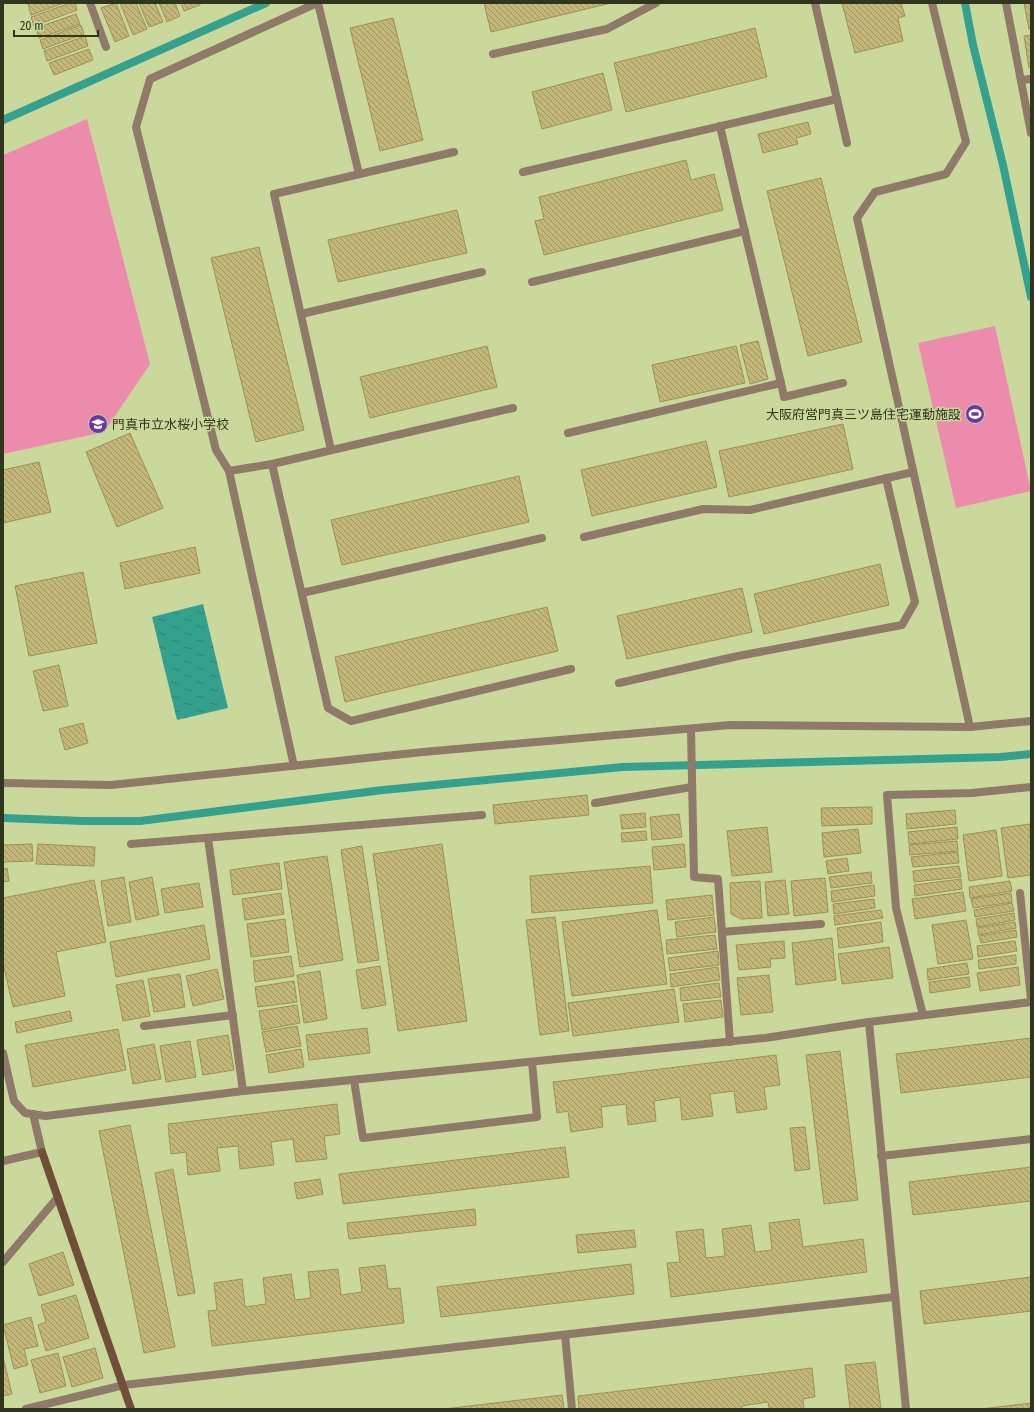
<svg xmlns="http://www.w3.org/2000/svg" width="1034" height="1412" viewBox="0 0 1034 1412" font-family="'Fira Sans Condensed','Noto Sans JP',sans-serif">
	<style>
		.pitch { fill: #ec8bac }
		.water { fill: url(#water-ripples) }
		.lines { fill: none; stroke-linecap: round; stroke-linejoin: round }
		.stream { stroke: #34a18e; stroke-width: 8 }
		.building { fill: url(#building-back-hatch); stroke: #9c9154 }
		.lane { stroke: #8f7968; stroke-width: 8 }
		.street { stroke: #8f7968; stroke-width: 8 }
		.secondary { stroke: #6f4f37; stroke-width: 8 }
		.labels { text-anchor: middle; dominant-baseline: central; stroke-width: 3; stroke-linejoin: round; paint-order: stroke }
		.poi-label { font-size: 13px; fill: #30361d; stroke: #cad89b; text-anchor: end }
	</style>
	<defs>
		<pattern id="water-ripples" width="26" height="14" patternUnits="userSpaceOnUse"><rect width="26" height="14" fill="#34a18e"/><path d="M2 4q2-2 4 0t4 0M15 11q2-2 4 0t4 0" fill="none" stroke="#2c8473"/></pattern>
		<pattern id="building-back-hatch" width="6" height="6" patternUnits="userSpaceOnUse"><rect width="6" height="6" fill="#c2b678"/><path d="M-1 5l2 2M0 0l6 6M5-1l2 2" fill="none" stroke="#9e9562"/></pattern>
	</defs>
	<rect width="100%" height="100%" fill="#cad89b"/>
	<g class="pitch">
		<path d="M87 119 150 364 104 432 3 454V155Z"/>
		<path d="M995 326 1031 491 956 508 918 343Z"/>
	</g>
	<path class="water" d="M203 604 228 708 177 720 152 617Z"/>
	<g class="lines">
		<g class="stream">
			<path d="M965 3 973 45 1003 165 1031 297"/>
			<path d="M3 120 266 3"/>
			<path d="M3 818 84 821H140L383 790 623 767 1000 757 1031 754"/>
		</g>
	</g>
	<g class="building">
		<path d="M32 3H64L31 15 28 4Z"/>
		<path d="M70 3H75L77 10 34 26 31 17Z"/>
		<path d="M116 3 129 36 115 42 101 8Z"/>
		<path d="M120 3H136L147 29 133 35Z"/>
		<path d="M139 3H155L163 22 149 27Z"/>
		<path d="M159 3H175L180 16 167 22Z"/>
		<path d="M181 3H200V5L184 11Z"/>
		<path d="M484 3H611L491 32Z"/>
		<path d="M842 3H901L905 16 898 18 903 41 855 53Z"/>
		<path d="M1024 3H1031V29H1029Z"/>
		<path d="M76 14 80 24 39 38 36 28Z"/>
		<path d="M393 18 423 140 380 151 350 28Z"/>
		<path d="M81 25 84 34 43 49 40 40Z"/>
		<path d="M755 28 767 77 626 112 614 63Z"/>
		<path d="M1031 35V67L1029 68 1024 36Z"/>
		<path d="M85 36 88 46 47 61 44 51Z"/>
		<path d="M89 49 93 60 54 75 49 63Z"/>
		<path d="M603 73 612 110 542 129 532 92Z"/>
		<path d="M808 122 811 134 796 138 798 144 763 153 758 134Z"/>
		<path d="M686 160 691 180 714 174 723 210 544 255 535 221 544 219 539 197Z"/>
		<path d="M821 178 862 342 808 356 767 191Z"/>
		<path d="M457 210 467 253 338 282 328 240Z"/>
		<path d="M259 247 304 430 256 442 211 258Z"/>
		<path d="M758 341 768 379 750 384 740 345Z"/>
		<path d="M487 346 497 387 370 418 360 377Z"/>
		<path d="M736 346 745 383 660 402 652 365Z"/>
		<path d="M843 424 853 469 729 497 719 451Z"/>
		<path d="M130 433 163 508 117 527 86 452Z"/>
		<path d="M706 441 717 487 592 516 581 470Z"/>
		<path d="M39 462 51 512 3 523V470Z"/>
		<path d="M519 476 529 522 342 565 331 520Z"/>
		<path d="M195 547 200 573 125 589 120 563Z"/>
		<path d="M880 564 889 605 764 634 754 594Z"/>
		<path d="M83 572 97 643 29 656 15 586Z"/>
		<path d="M742 588 752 632 627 659 617 616Z"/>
		<path d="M547 607 558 651 345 702 335 657Z"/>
		<path d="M59 665 68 706 43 711 33 671Z"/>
		<path d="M83 723 88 743 65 750 59 729Z"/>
		<path d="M587 795 589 815 495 824 493 805Z"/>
		<path d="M872 807V824L822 826 821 808Z"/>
		<path d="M955 810 956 824 907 829 906 814Z"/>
		<path d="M645 813 646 827 622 829 620 815Z"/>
		<path d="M679 814 682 837 652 840 650 817Z"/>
		<path d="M1030 824 1031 875 1008 878 1001 828Z"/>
		<path d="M767 827 772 872 732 876 727 831Z"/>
		<path d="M957 827 958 839 909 844 908 832Z"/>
		<path d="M858 829 861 853 824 857 822 833Z"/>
		<path d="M996 830 1002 876 969 881 963 835Z"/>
		<path d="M646 831 647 840 622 842 621 833Z"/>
		<path d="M957 841 958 851 910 855 909 845Z"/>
		<path d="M32 844 33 861 3 862V845Z"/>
		<path d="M38 844 95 847 94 866 36 864Z"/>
		<path d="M442 844 467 1021 398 1031 373 854Z"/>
		<path d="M684 844 686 867 654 870 652 847Z"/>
		<path d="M362 846 379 960 358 963 341 850Z"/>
		<path d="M958 852 959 863 913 867 911 857Z"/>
		<path d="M327 856 343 960 300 967 284 862Z"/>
		<path d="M847 858 849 871 828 874 826 861Z"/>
		<path d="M279 863 282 889 233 895 230 870Z"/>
		<path d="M650 866 653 903 532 913 530 876Z"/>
		<path d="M959 866 961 877 914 882 913 871Z"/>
		<path d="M7 868 9 881 3 882V869Z"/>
		<path d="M871 872 872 883 831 888 829 877Z"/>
		<path d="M124 877 131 922 108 926 101 881Z"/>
		<path d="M152 877 159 915 136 920 129 882Z"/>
		<path d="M825 878 828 912 794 916 791 881Z"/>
		<path d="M961 879 962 889 915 896 914 885Z"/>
		<path d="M94 880 106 942 56 952 65 996 13 1007 3 963V898Z"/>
		<path d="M785 880 789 914 768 916 765 882Z"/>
		<path d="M760 881 762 918 741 919 731 914 730 883Z"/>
		<path d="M1010 881 1012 891 970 898 969 887Z"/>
		<path d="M199 883 203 907 165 913 161 889Z"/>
		<path d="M874 885 875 896 832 902 831 891Z"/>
		<path d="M963 892 966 911 915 919 912 899Z"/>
		<path d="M281 893 284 914 245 920 242 899Z"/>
		<path d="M1011 893 1012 902 973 908 971 899Z"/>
		<path d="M712 895 714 915 668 920 666 900Z"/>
		<path d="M874 899 875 908 834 914 833 904Z"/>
		<path d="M1012 903 1014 911 975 917 974 910Z"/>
		<path d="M657 910 667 984 572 996 562 922Z"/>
		<path d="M881 910 883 918 835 925 834 916Z"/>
		<path d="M1014 913 1015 920 977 927 976 919Z"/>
		<path d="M555 917 569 1031 540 1035 526 920Z"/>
		<path d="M714 917 716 932 677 937 675 922Z"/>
		<path d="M285 919 289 952 251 957 247 924Z"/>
		<path d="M966 920 973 959 938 964 932 925Z"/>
		<path d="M881 922 883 942 839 948 837 928Z"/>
		<path d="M1015 922 1016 928 978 935V928Z"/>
		<path d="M204 925 210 959 116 977 110 942Z"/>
		<path d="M1016 930 1017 937 981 943 979 936Z"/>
		<path d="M715 935 717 949 667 954 666 940Z"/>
		<path d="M832 938 836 980 796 985 792 943Z"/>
		<path d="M784 941 785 958 770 959 771 967 739 970 736 945Z"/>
		<path d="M1015 941 1017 951 978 957 977 946Z"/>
		<path d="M889 947 893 978 842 984 838 954Z"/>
		<path d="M718 951 719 965 670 971 668 958Z"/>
		<path d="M1016 955V964L979 969 978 960Z"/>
		<path d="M291 956 294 976 255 982 253 961Z"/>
		<path d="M967 963 969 974 928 980 927 969Z"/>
		<path d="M380 966 386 1005 362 1009 356 970Z"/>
		<path d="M718 967 720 980 671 987 670 974Z"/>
		<path d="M1018 967 1020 985 980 991 977 973Z"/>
		<path d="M217 969 224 999 193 1006 186 976Z"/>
		<path d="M320 971 327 1019 304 1023 297 975Z"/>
		<path d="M180 974 185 1007 154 1012 148 979Z"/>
		<path d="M769 975 773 1012 741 1015 737 978Z"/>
		<path d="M969 977 970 987 930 993 929 982Z"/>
		<path d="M143 980 150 1016 123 1021 116 985Z"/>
		<path d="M294 981 297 1002 258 1007 255 987Z"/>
		<path d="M719 983 721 997 681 1001 680 988Z"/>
		<path d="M674 989 679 1022 573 1036 568 1003Z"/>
		<path d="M721 1000 723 1017 685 1022 683 1004Z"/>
		<path d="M297 1005 300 1023 262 1030 259 1011Z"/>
		<path d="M70 1011 72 1021 17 1033 15 1022Z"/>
		<path d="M297 1026 301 1046 266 1052 262 1032Z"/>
		<path d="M367 1028 370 1053 309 1060 306 1035Z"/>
		<path d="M118 1029 126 1070 33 1087 25 1045Z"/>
		<path d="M228 1035 234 1070 203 1075 197 1040Z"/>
		<path d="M1031 1038V1077L901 1093 896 1054Z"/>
		<path d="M190 1041 196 1077 166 1082 160 1046Z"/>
		<path d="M154 1044 161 1079 133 1084 127 1049Z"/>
		<path d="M301 1049 304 1067 269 1073 266 1055Z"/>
		<path d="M840 1051 858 1200 824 1204 806 1055Z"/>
		<path d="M776 1055 780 1085 764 1087 767 1109 737 1113 734 1091 710 1094 713 1116 682 1120 680 1097 654 1101 656 1121 628 1125 626 1104 601 1107 603 1127 571 1132 568 1111 557 1113 553 1082Z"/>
		<path d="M337 1104 340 1134 324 1136 327 1159 296 1162 293 1139 271 1142 274 1165 240 1169 238 1146 217 1148 220 1171 188 1175 186 1152 171 1154 168 1124Z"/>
		<path d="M130 1125 175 1347 144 1353 99 1131Z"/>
		<path d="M805 1127 810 1169 795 1171 790 1128Z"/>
		<path d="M565 1147 569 1177 343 1204 339 1174Z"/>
		<path d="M1031 1167V1201L913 1215 909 1182Z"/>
		<path d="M173 1169 195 1293 178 1296 155 1173Z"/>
		<path d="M320 1179 323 1194 297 1199 294 1183Z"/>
		<path d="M475 1209 476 1225 349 1239 347 1223Z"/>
		<path d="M799 1219 803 1247 863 1239 867 1272 671 1297 667 1263 680 1262 676 1232 703 1229 706 1258 725 1256 722 1229 751 1225 755 1252 772 1250 769 1223Z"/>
		<path d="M634 1230 636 1247 578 1253 576 1235Z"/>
		<path d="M63 1252 74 1285 39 1296 29 1264Z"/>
		<path d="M631 1264 634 1294 441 1317 437 1287Z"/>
		<path d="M385 1265 388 1289 400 1288 404 1323 212 1346 208 1311 217 1310 214 1283 242 1279 245 1307 266 1304 263 1278 291 1274 295 1300 311 1298 308 1272 338 1269 341 1295 362 1292 359 1268Z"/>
		<path d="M1031 1277V1311L924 1324 920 1291Z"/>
		<path d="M76 1295 89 1338 46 1351 38 1325 46 1322 41 1305Z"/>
		<path d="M31 1317 38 1346 24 1349 28 1365 14 1369 3 1325Z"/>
		<path d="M95 1348 103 1378 72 1387 63 1357Z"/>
		<path d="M58 1353 66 1386 40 1393 31 1360Z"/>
		<path d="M3 1357 12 1394 3 1396Z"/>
		<path d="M875 1362 881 1409H850L845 1365Z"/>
		<path d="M812 1368 815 1397 803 1399 804 1409H769L768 1402 742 1406V1409H579L578 1396Z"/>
		<path d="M562 1395 564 1409H444Z"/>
		<path d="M1031 1403V1409H981Z"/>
	</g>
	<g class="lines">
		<g class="lane">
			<path d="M318 3 359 174"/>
			<path d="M815 3 847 143"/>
			<path d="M493 54 607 29 656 3"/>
			<path d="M720 126 737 199"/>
			<path d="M648 143 837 99"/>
			<path d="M301 314 482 272"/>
			<path d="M331 450 274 194 454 152"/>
			<path d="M272 464 328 708 351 721 571 669"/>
			<path d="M229 471 272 464 513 408"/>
			<path d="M584 537 703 509 750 510 913 472"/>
			<path d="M302 593 542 538"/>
			<path d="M619 683 738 656 902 625 915 602 886 478"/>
			<path d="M1020 893 1031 999"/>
			<path d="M722 932 821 924"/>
			<path d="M144 1026 233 1015"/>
			<path d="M881 1156 1031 1139"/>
			<path d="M3 1262 58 1197"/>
			<path d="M565 1335 572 1409"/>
		</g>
		<g class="street">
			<path d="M90 3 106 47"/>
			<path d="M932 3 966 142 946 174 875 192 857 218 970 727"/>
			<path d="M1006 3 1031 133"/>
			<path d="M1021 80 1031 79"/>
			<path d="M523 172 648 143"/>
			<path d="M737 199 781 383"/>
			<path d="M532 282 745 231"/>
			<path d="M568 433 781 383 784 397 843 383"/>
			<path d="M691 729 694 877 718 879 730 1042"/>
			<path d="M294 766 229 471 216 450 136 127 150 79 317 3"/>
			<path d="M3 783 111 785 423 752 730 725 970 727 1031 721"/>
			<path d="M595 803 692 787"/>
			<path d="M208 838 243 1091"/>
			<path d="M131 844 482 815"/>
			<path d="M923 1015 896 908 887 795 972 793 1031 787"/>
			<path d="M869 1022 906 1409"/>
			<path d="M3 1053 14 1101 25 1113 46 1116 243 1091 765 1038 869 1022 1031 1002"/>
			<path d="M354 1080 363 1138 537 1117 532 1062"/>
			<path d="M3 1161 42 1152 33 1114"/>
			<path d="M26 1409 124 1385 894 1297"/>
		</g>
		<path class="secondary" d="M42 1152 131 1409"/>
	</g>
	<defs>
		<symbol id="stadium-disc" viewBox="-11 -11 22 22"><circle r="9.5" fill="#6936ad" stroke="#cad89b"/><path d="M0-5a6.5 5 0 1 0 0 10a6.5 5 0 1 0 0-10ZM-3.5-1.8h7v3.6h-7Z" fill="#fff"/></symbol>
		<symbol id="school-disc" viewBox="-11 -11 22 22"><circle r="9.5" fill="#6936ad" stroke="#cad89b"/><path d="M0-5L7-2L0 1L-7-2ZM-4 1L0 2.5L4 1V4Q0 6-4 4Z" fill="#fff"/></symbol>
	</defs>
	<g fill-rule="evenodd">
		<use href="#stadium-disc" x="964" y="403" width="22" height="22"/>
		<use href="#school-disc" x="87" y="413" width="22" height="22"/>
	</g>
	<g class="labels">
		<g class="poi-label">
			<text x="961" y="414">大阪府営門真三ツ島住宅運動施設</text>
			<text x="112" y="424" text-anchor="start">門真市立水桜小学校</text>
		</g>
	</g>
	<rect width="1034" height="1412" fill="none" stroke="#30361d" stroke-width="8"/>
	<path d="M14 30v6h84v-6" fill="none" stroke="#30361d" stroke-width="2"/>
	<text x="20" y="30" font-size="12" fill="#30361d" stroke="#cad89b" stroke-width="3" paint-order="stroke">20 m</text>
</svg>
